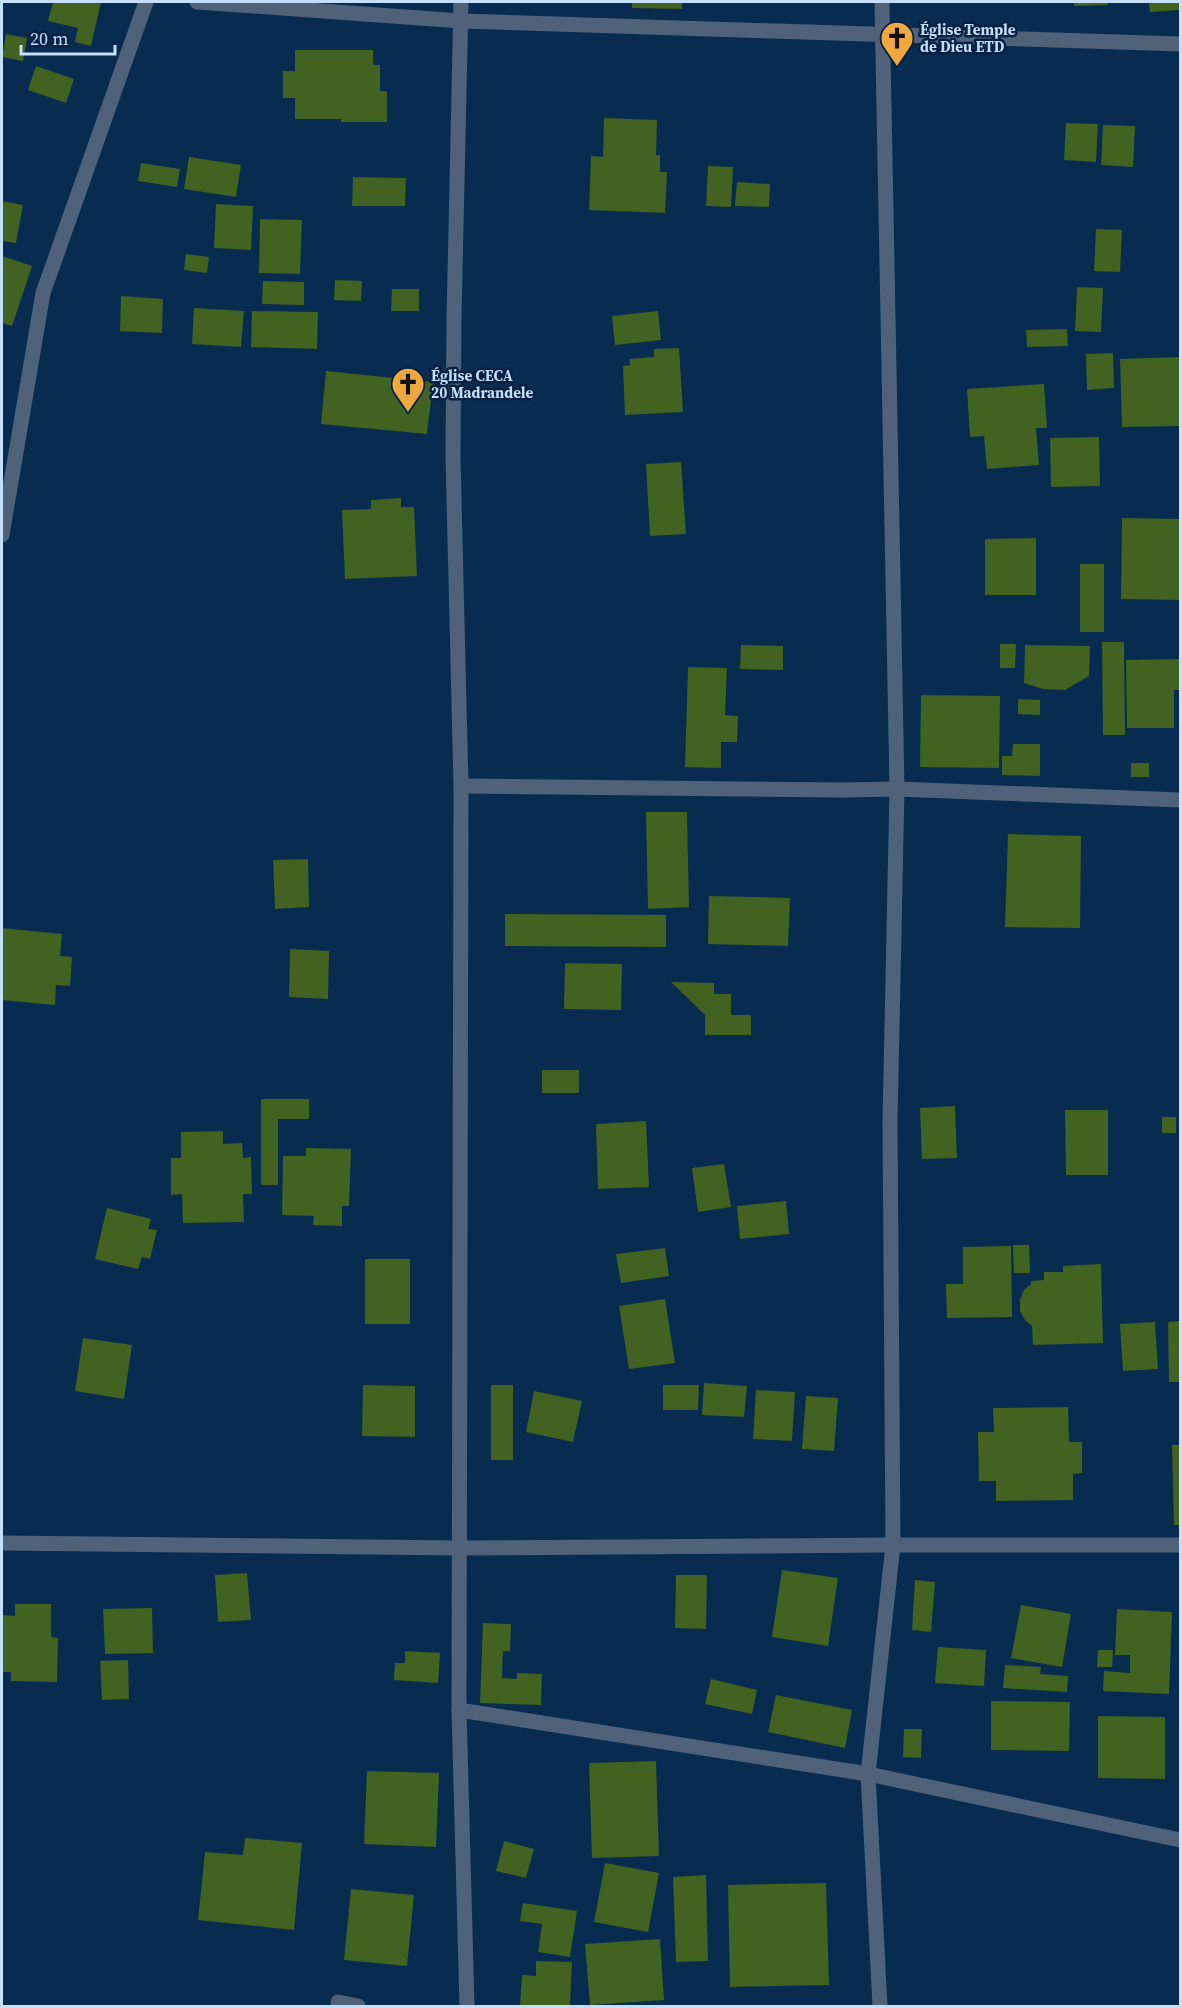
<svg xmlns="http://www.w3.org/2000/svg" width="1182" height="2008" viewBox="0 0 1182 2008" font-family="'Source Serif 4',serif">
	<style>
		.building { fill: #416220 }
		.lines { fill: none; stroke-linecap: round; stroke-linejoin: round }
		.street { stroke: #4f6279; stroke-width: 15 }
		.labels { text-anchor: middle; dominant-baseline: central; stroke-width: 5; stroke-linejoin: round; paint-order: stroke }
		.poi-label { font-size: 15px; font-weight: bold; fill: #c5defb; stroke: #002144; text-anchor: start }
	</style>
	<rect width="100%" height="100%" fill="#072c50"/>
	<g class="building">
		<path d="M53 2H101L91 46 75 42 78 28 48 21Z"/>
		<path d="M632 2H682V9L632 8Z"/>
		<path d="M1074 2H1107L1108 5 1074 6Z"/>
		<path d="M1149 2H1180V10L1150 12Z"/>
		<path d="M6 34 27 38 23 61 2 57Z"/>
		<path d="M295 50H373V65H380V91H387V122H341V119H295V98H283V71H295Z"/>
		<path d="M36 66 74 79 66 103 28 90Z"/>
		<path d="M604 118 657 120 656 155H660V172H667L665 213 589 210 591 156 603 157Z"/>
		<path d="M1066 123 1098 124 1096 162 1064 160Z"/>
		<path d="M1103 125 1135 126 1133 167 1101 165Z"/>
		<path d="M189 157 241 165 236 197 184 189Z"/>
		<path d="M141 163 180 169 177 187 138 181Z"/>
		<path d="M708 166 733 167 731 207 706 206Z"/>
		<path d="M353 177 406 178 405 206H352Z"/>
		<path d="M737 182 770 184 769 207 735 206Z"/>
		<path d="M2 201 23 205 16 243 2 241Z"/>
		<path d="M216 204 253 206 251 250 214 248Z"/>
		<path d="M260 219 302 220 300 274 259 273Z"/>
		<path d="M1096 229 1122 230 1120 272 1094 271Z"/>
		<path d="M186 254 209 257 207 273 184 270Z"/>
		<path d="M2 256 32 266 12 326 2 323Z"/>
		<path d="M335 280 362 281 361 301 334 300Z"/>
		<path d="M263 281 304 282V305L262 304Z"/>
		<path d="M1077 287 1103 288 1101 332 1075 331Z"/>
		<path d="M392 289H419V311H391Z"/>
		<path d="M121 296 163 299 162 333 120 331Z"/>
		<path d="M194 308 244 311 241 347 192 344Z"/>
		<path d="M252 311 318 312 317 349 251 347Z"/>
		<path d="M658 311 661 340 615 345 612 316Z"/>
		<path d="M1067 329 1068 346 1027 347 1026 330Z"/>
		<path d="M679 348 683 412 625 415 623 366 630 365 629 359 654 357V349Z"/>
		<path d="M1113 353 1114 388 1087 390 1086 354Z"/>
		<path d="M1180 357V426L1122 427 1120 359Z"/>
		<path d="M326 371 433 382 427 434 321 424Z"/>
		<path d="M1044 384 1047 428H1036L1039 465 987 469 984 436 970 437 967 389Z"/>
		<path d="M1099 437 1100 486 1051 487 1050 438Z"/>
		<path d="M681 462 686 534 650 536 646 464Z"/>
		<path d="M401 498V507H414L417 576 345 579 342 510 371 509V500Z"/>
		<path d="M1122 518 1180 519V600L1121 599Z"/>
		<path d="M1036 538V595H985V539Z"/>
		<rect x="1080" y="564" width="24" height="68"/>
		<path d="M1102 642H1124L1125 735H1103Z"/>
		<path d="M1000 644H1016L1015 668H1000Z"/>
		<path d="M741 645 783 646V670L740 669Z"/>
		<path d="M1025 645 1090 646 1089 676 1065 690 1043 689 1024 683Z"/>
		<path d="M1180 659V690H1174V728H1127L1126 660Z"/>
		<path d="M688 667 727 668 725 715 738 716 737 742H721V768L685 767Z"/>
		<path d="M921 695 1000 696 999 768 920 767Z"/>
		<path d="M1018 699 1040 700V715L1018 714Z"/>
		<path d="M1013 744H1040V776L1002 775V756H1012Z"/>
		<rect x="1131" y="763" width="18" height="14"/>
		<path d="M646 812H687L689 907 648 909Z"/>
		<path d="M1008 834 1081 836 1080 928 1005 927Z"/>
		<path d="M308 859 309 907 275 909 273 860Z"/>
		<path d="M709 896 790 898 788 946 708 944Z"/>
		<path d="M505 914 666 915V947L505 946Z"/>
		<path d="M2 928 62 934 60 956 72 957 70 986 56 985 55 1005 2 1000Z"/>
		<path d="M290 949 329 951 328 999 289 997Z"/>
		<path d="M565 963 622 964 621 1010 564 1009Z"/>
		<path d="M671 982 714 983V994H731V1015H751V1035H705V1015Z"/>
		<rect x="542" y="1070" width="37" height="23"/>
		<path d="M261 1099H309V1119H278V1185H261Z"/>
		<path d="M955 1106 957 1158 922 1159 920 1108Z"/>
		<path d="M1065 1110H1108V1175H1066Z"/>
		<rect x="1162" y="1117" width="14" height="16"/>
		<path d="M646 1121 649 1187 598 1189 596 1124Z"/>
		<path d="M223 1131V1144L242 1143 243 1158 251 1157 252 1194H243L244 1222 183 1223 182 1194 171 1195V1158H181V1132Z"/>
		<path d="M306 1148 351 1149 349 1206H342V1226L313 1225 314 1216 282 1215 283 1156H306Z"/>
		<path d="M724 1164 731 1207 698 1212 692 1168Z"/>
		<path d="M786 1201 789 1234 740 1239 737 1206Z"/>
		<path d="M107 1208 151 1219 148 1229 157 1230 150 1259 142 1257 138 1269 95 1259Z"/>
		<path d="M1013 1245H1029L1030 1273H1014Z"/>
		<path d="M1011 1246 1012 1317 947 1318 946 1284H963V1247Z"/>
		<path d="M665 1248 669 1276 621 1283 616 1254Z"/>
		<rect x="365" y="1259" width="45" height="65"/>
		<path d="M1101 1264 1103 1343 1033 1345 1032 1326 1025 1320 1020 1311V1300L1024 1290 1031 1284V1281L1044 1280V1272H1063V1266Z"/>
		<path d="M665 1299 675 1363 629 1369 619 1306Z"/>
		<path d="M1180 1321V1382H1169L1168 1322Z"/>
		<path d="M1155 1322 1158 1369 1123 1371 1120 1324Z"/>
		<path d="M83 1338 132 1345 124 1399 75 1391Z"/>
		<path d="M704 1383 747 1386 744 1417 702 1415Z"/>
		<path d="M363 1385 415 1386V1437L362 1436Z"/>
		<rect x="491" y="1385" width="22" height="75"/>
		<path d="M663 1385H699L698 1410H663Z"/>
		<path d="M756 1390 795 1392 792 1441 753 1439Z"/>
		<path d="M534 1391 582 1401 573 1442 526 1432Z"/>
		<path d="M806 1396 838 1398 834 1451 802 1449Z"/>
		<path d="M1068 1407 1069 1442H1082V1473L1073 1474V1500L996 1501V1481H979L978 1432H994L993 1408Z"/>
		<path d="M1172 1445H1180V1525H1174Z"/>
		<path d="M782 1570 838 1578 828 1646 772 1637Z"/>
		<path d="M247 1573 251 1620 218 1622 215 1575Z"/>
		<path d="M676 1575H707L706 1629 675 1628Z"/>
		<path d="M915 1580 935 1582 931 1632 912 1630Z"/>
		<path d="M15 1604H51V1637L58 1638 57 1682 11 1681V1672H2V1615L15 1616Z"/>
		<path d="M1021 1605 1071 1614 1062 1667 1011 1658Z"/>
		<path d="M152 1608 153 1653 105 1654 103 1609Z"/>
		<path d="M1117 1609 1172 1612 1169 1694 1103 1691 1104 1671 1130 1673V1655H1115Z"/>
		<path d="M483 1623 511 1624 510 1651H503L502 1678 517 1679V1673L542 1674 541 1705 480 1703Z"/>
		<path d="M938 1647 986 1650 984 1686 935 1683Z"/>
		<path d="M1098 1650H1113L1112 1667H1097Z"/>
		<path d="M405 1651 440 1653 438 1683 394 1680 395 1663H405Z"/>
		<path d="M128 1660 129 1699 102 1700 100 1661Z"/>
		<path d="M1005 1665 1041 1667 1040 1674 1068 1676 1067 1692 1003 1688Z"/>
		<path d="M711 1679 757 1690 752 1714 705 1704Z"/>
		<path d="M776 1695 852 1710 845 1748 768 1732Z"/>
		<path d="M991 1701 1070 1702 1069 1751 991 1750Z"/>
		<path d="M1098 1716 1165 1717V1779L1098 1778Z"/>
		<path d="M904 1729H922L921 1758 903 1757Z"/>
		<path d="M656 1761 659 1856 592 1858 589 1763Z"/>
		<path d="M367 1771 439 1773 436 1847 364 1844Z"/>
		<path d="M245 1838 302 1843 294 1930 198 1920 205 1852 243 1855Z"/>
		<path d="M504 1841 534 1849 526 1878 496 1871Z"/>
		<path d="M605 1863 659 1873 648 1932 594 1922Z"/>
		<path d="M706 1875 708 1961 676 1962 673 1877Z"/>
		<path d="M826 1883 829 1985 730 1987 728 1885Z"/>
		<path d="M351 1889 414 1895 407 1966 344 1960Z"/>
		<path d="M523 1903 577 1911 570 1957 538 1952 542 1924 520 1921Z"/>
		<path d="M660 1939 664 2000 590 2005 585 1944Z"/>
		<path d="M536 1961 572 1962 570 2006H520L522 1975 536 1976Z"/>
	</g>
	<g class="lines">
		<g class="street">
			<path d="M197 2 461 21 1180 44"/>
			<path d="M461 2 454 318 453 457 461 786 459 1710 467 2006"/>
			<path d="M2 535 43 293 146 2"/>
			<path d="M461 786 844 790 897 789 1180 800"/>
			<path d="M2 1543 460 1548 893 1545H1180"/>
			<path d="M459 1710 868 1774 1180 1840"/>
			<path d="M338 2002 358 2006"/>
			<path d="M880 2006 868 1774 893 1545 890 1121 897 789 882 2"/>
		</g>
	</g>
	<defs>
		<symbol id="church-pin" viewBox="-11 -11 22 30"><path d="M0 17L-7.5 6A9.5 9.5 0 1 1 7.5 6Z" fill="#efa73e" stroke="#002144"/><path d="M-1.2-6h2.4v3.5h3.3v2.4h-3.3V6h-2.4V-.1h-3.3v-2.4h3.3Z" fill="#111"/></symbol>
	</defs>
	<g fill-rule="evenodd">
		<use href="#church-pin" x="878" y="19" width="38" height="52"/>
		<use href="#church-pin" x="389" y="365" width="38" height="52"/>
	</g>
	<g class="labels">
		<g class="poi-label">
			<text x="920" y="29">Église Temple<tspan x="920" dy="17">de Dieu ETD</tspan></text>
			<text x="431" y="375">Église CECA<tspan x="431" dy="17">20 Madrandele</tspan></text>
		</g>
	</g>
	<rect width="1182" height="2008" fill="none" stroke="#c5defb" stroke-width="6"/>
	<path d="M21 45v9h94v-9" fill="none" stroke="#c5defb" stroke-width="3"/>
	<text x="30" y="45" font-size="18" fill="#c5defb" stroke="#002144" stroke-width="4.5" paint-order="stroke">20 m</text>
</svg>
